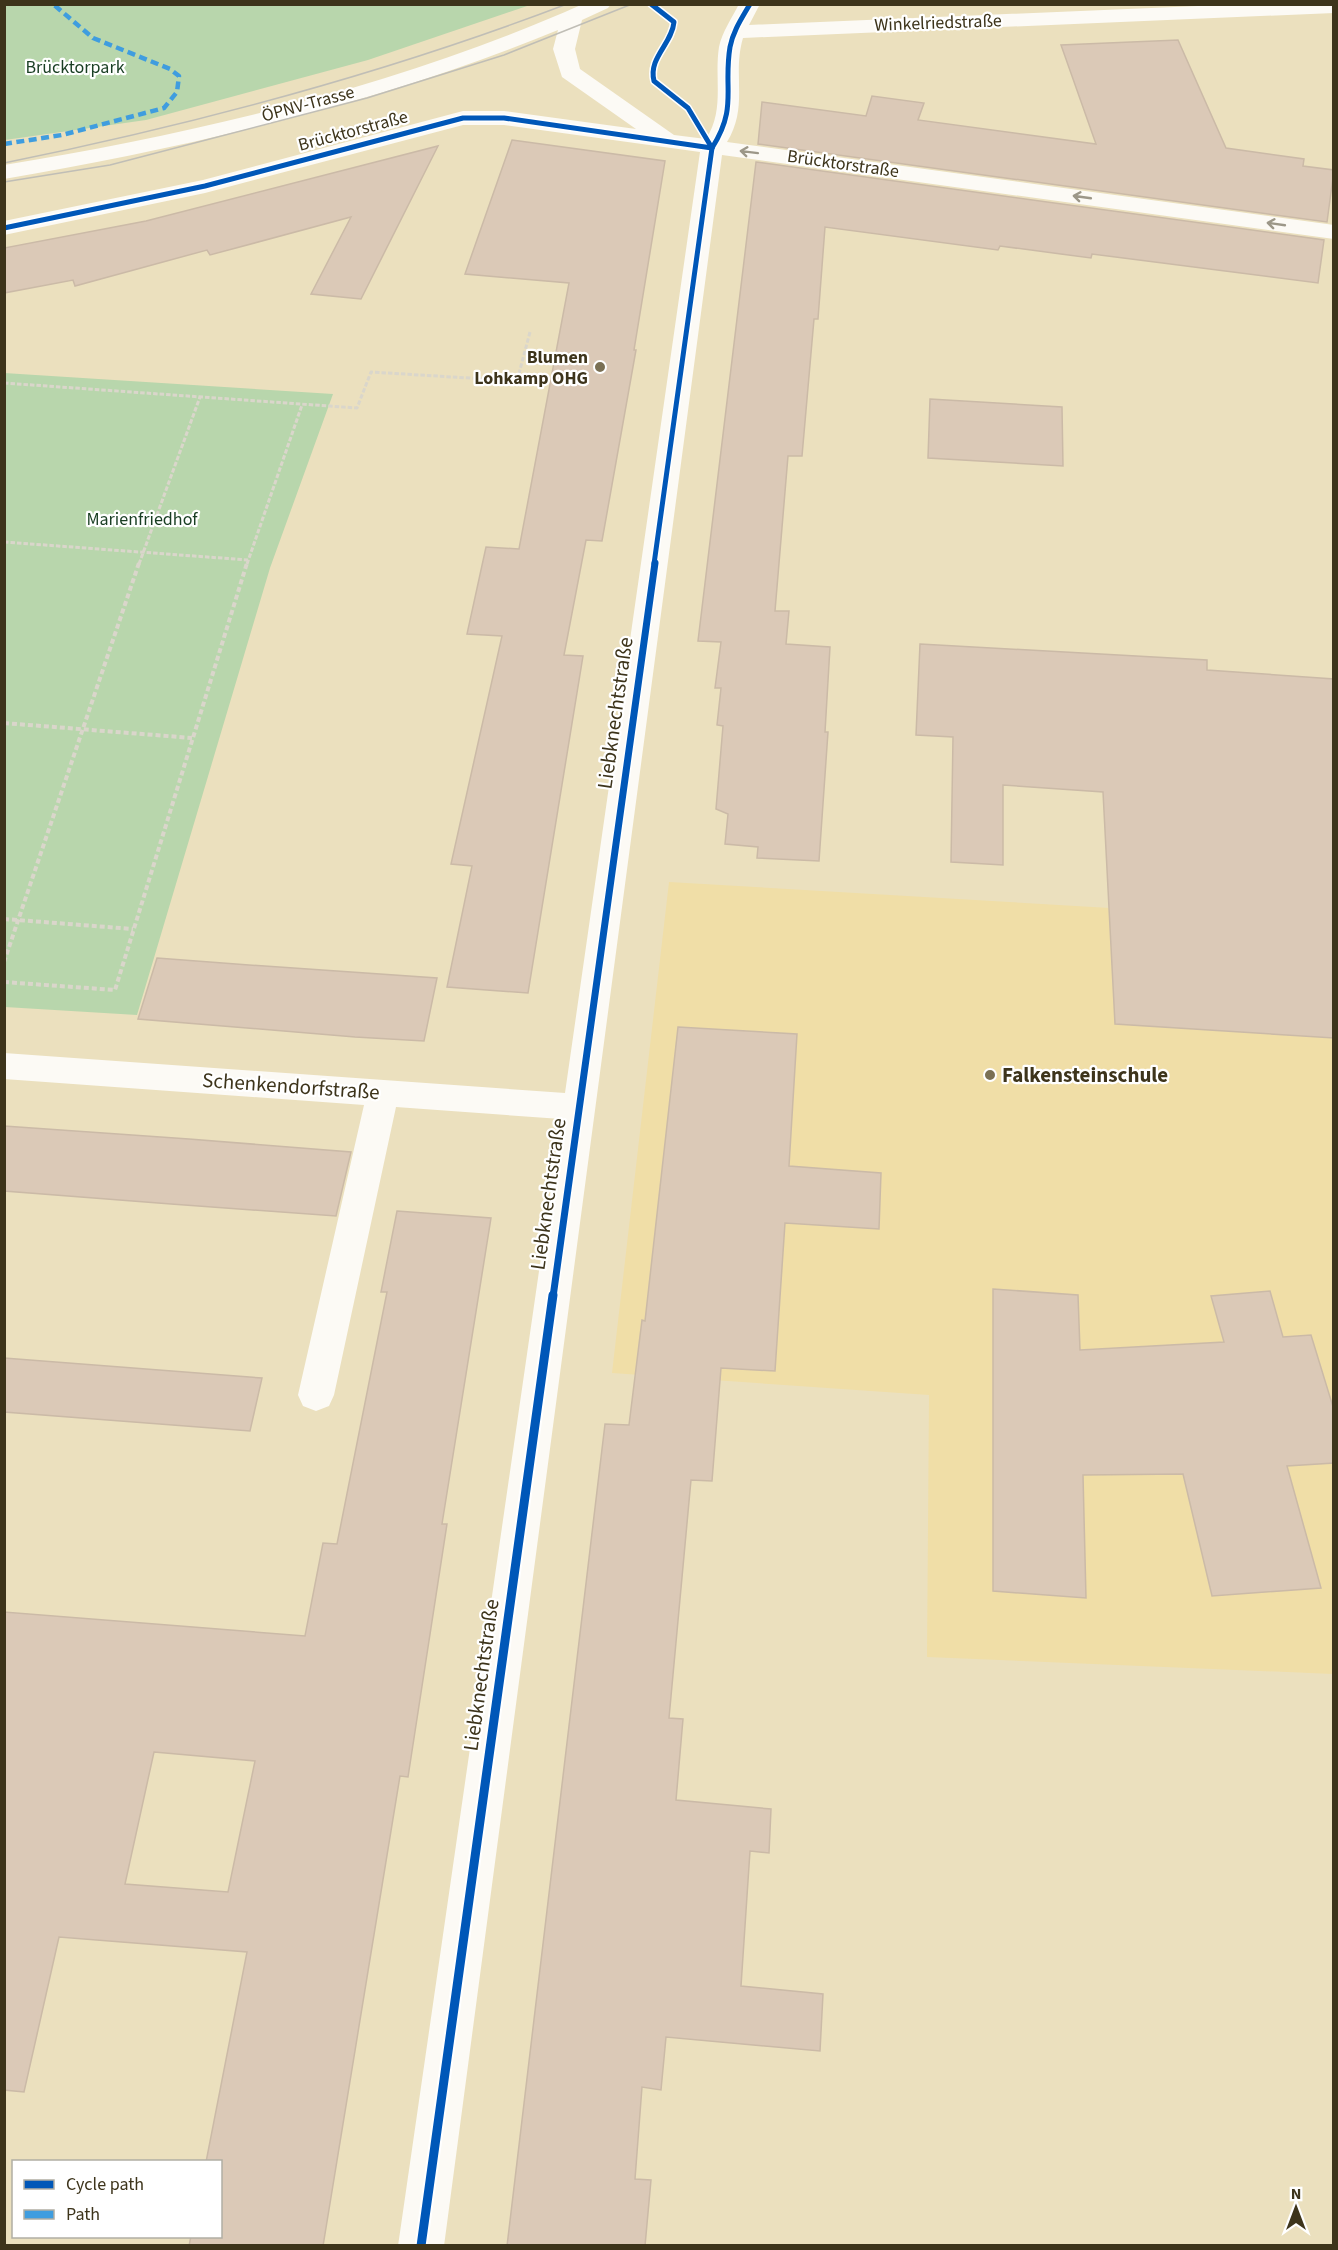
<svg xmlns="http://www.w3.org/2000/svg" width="1338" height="2250" viewBox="0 0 1338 2250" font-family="'Source Sans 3',sans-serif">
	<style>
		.built { fill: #f0dea7 }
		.green { fill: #b8d6ac }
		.building { fill: #dbc9b7; stroke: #cbbaa7; stroke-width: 1.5; fill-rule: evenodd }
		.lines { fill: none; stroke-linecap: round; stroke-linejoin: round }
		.path-far1 { stroke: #dad6cb; stroke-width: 3; stroke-dasharray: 4.5 2; stroke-linecap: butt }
		.path { stroke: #dad6cb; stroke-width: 4; stroke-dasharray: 5 3; stroke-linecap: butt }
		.minor { fill: #fcfaf5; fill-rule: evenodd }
		.tram { stroke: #c0beb6; stroke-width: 1.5 }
		.quiet { stroke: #3f9ddf; stroke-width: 4.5; stroke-dasharray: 8 4.5; stroke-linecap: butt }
		.cycleway-far2-casing { stroke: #fff; stroke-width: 8 }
		.cycleway-far1-casing { stroke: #fff; stroke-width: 10 }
		.cycleway-casing { stroke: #fff; stroke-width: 13 }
		.cycleway-far2 { stroke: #0057b8; stroke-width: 5 }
		.cycleway-far1 { stroke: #0057b8; stroke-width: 7 }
		.cycleway { stroke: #0057b8; stroke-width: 9 }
		.oneway { stroke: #9c9788 }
		.poi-dot { fill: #7a7054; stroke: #fff; stroke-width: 2 }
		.labels { text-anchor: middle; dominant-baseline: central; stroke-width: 4.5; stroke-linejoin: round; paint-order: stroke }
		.far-street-label { font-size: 18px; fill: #3d341b; stroke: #fff }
		.far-park-label { font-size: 18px; fill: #193e23; stroke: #fff }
		.far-poi-label { font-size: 18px; font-weight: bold; fill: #3d341b; stroke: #fff; text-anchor: end }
		.street-label { font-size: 21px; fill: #3d341b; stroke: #fff }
		.poi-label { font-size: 21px; font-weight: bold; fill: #3d341b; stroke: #fff; text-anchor: start }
	</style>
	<rect width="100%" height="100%" fill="#ebe0be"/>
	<path class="built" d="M669 882 1333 921V1674L927 1657 929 1395 612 1373Z"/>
	<g class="green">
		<path d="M4 5 5 4 530 5 368 60 146 120 5 140Z"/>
		<path d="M4 373 333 394 270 568 137 1015 5 1007Z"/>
	</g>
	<g class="building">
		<path d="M1178 40 1226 148 1304 159 1303 166 1334 170 1327 222 758 144 762 102 866 116 872 96 924 103 918 120 1096 144 1061 45Z"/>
		<path d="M512 140 665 161 634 350H636L602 541 586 540 564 655 583 656 528 993 447 987 472 866 451 864 502 636 467 634 486 547 519 549 569 283 465 274Z"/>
		<path d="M438 146 361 299 311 294 351 217 210 255 207 250 75 286 73 280 4 293V248L146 221Z"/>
		<path d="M756 162 1324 240 1318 283 1092 254 1091 258 1000 246 998 250 825 227 818 319H814L802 456H788L775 611H789L786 644 830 647 825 732H828L819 861 757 858 758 847 725 844 728 814 716 809 723 726 717 725 721 688H715L721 642 698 641Z"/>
		<path d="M930 399 1062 407 1063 466 928 458Z"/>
		<path d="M920 644 1207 660V670L1334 679V1038L1115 1024 1103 792 1003 785V865L951 862 953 737 916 735Z"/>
		<path d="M157 958 249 965 437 978 424 1041 355 1037 138 1019Z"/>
		<path d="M678 1027 797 1034 789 1166 881 1173 879 1229 785 1223 775 1371 721 1368 712 1481 691 1480 669 1718 683 1719 676 1800 771 1809 769 1853 750 1851 741 1986 823 1994 820 2051 666 2037 661 2090 642 2087 635 2179 651 2180 645 2246H507L605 1424 629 1425 642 1320 645 1321Z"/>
		<path d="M4 1126 189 1139 351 1152 336 1216 171 1204 4 1191Z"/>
		<path d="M397 1211 491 1218 442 1524H447L408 1777 400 1776 323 2246H189L191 2236H220V2162H206L247 1952 59 1937 24 2092 4 2090V1612L305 1636 323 1543 337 1544 387 1292H381ZM154 1752 255 1761 228 1892 125 1884Z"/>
		<path d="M993 1289 1078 1295 1080 1350 1224 1342 1211 1296 1270 1291 1283 1337 1311 1335 1334 1410V1463L1287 1466 1321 1588 1212 1596 1183 1474 1083 1475 1086 1598 993 1591Z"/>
		<path d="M4 1358 262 1378 250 1431 4 1412Z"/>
	</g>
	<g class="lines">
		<g class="path-far1">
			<path d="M4 383 357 408 371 372 517 381 530 332"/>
			<path d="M4 542 248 560"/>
			<path d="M139 564 200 397"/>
			<path d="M247 564 302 405"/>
		</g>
		<g class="path">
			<path d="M4 723 192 738"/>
			<path d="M4 919 133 929"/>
			<path d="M4 962 139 563"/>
			<path d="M4 982 115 990 247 563"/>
		</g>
		<path class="minor" d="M583 4H611L608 8 582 20 575 49 580 69 674 135 706 139C725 110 714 79 719 47 722 32 732 18 739 4H760L749 25 1245 4H1334V13L743 38C732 75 749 106 727 142L1334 225V239L722 155 444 2246H398L561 1119 396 1107 334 1395 329 1406 316 1411 303 1406 298 1395 364 1105 4 1079V1053L565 1093 700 152 504 125H463L205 193 4 235V221L203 180 463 111H504L636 129 562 77 553 49 558 30C384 102 190 147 4 179V165C199 133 402 85 583 4Z"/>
		<g class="tram">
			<path d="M4 163C196 124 384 74 567 4"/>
			<path d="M4 182 110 165 367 98 504 55 632 4"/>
		</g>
		<path class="quiet" d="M4 144 62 135 164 108 177 92 179 76 170 69 93 38 53 4"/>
		<defs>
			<g id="cycleway-far2">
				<path d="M651 4 674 22C672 44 648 58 654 81L688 108 712 148"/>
				<path d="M4 228 205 186 463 118H504L712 148"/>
				<path d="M654 564 712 148C738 107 723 89 730 47 733 31 742 18 750 4"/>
			</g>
			<path id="cycleway-far1" d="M553 1297 655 563"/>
			<path id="cycleway" d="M421 2246 553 1295"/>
		</defs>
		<use href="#cycleway-far2" class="cycleway-far2-casing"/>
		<use href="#cycleway-far1" class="cycleway-far1-casing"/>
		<use href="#cycleway" class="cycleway-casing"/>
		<use href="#cycleway-far2" class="cycleway-far2"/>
		<use href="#cycleway-far1" class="cycleway-far1"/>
		<use href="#cycleway" class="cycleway"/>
	</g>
	<defs><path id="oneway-shaft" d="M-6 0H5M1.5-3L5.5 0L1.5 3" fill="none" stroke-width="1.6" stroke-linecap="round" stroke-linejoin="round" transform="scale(1.5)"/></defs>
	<g class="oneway">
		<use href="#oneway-shaft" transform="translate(749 152) rotate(-173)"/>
		<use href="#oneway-shaft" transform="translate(1082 197) rotate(-172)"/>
		<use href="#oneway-shaft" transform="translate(1276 224) rotate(-172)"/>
	</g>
	<g class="poi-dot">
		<circle cx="600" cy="367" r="6"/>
		<circle cx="990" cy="1075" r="6"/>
	</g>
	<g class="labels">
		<g class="far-street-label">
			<text transform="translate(938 23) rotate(-2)">Winkelriedstraße</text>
			<text transform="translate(308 104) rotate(-15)">ÖPNV-Trasse</text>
			<text transform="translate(353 131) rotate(-15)">Brücktorstraße</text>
			<text transform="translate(843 164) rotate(8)">Brücktorstraße</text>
		</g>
		<g class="far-park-label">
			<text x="75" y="67">Brücktorpark</text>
			<text x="142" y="519">Marienfriedhof</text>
		</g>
		<g class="far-poi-label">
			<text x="588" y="357">Blumen<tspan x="588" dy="21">Lohkamp OHG</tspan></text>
		</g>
		<g class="street-label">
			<text transform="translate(615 713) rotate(-82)">Liebknechtstraße</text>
			<text transform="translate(291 1086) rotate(4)">Schenkendorfstraße</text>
			<text transform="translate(548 1194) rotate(-82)">Liebknechtstraße</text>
			<text transform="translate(481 1675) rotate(-82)">Liebknechtstraße</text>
		</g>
		<g class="poi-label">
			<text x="1002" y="1075">Falkensteinschule</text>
		</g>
	</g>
	<rect width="1338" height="2250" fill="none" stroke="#3d341b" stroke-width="12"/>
	<rect x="12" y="2160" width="210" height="78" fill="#ffffff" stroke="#b1aea4" stroke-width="1.5"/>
	<rect x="24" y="2180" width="30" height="9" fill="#0057b8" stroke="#b1aea4" stroke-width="1.5"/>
	<text x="66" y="2190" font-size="18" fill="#3d341b">Cycle path</text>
	<rect x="24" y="2210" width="30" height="9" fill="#3f9ddf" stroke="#b1aea4" stroke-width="1.5"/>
	<text x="66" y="2220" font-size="18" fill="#3d341b">Path</text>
	<g transform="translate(1296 2208)" stroke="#ffffff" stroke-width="4.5" paint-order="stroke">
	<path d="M0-4.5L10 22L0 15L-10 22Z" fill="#3d341b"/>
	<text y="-9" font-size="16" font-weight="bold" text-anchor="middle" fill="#3d341b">N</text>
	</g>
</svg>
